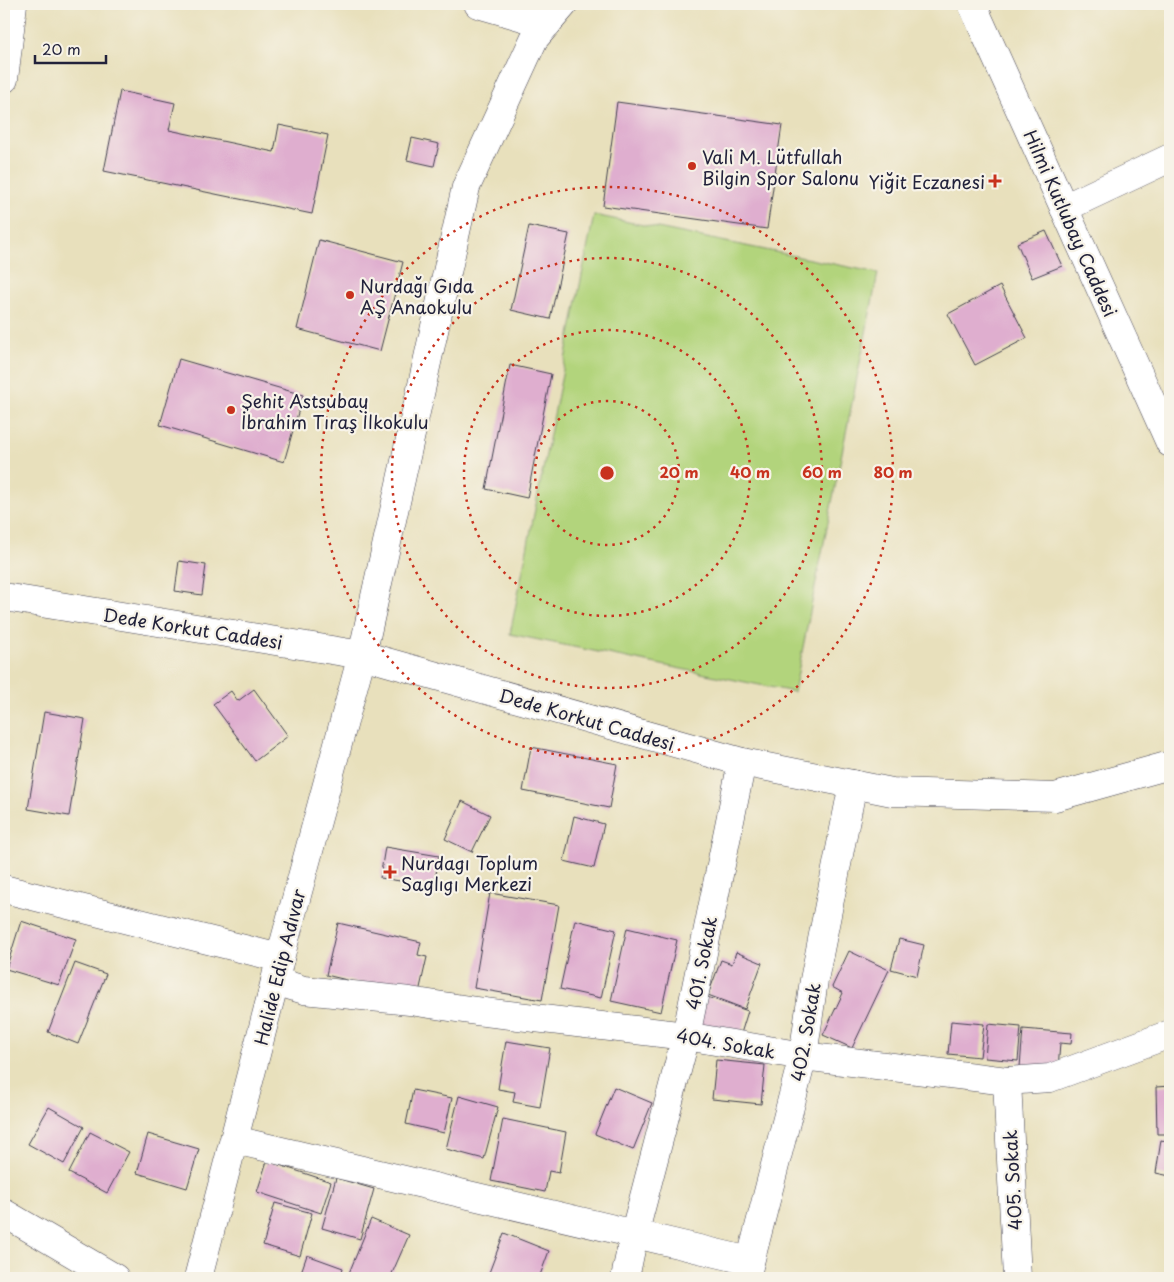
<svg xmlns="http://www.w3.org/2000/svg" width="1174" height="1282" viewBox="0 0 1174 1282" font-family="'Playpen Sans',sans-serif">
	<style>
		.green { fill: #b2d47c; stroke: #6a7b5c }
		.building { fill: #dfaecf }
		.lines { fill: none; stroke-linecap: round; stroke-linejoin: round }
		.minor-casing { stroke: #403e4e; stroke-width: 29 }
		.minor { stroke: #fff; stroke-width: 28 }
		.ring { fill: none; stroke: #c8321e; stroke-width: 2.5; stroke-dasharray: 2.5 5 }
		.poi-dot { fill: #c8321e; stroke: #f7f3e8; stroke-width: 2 }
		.labels { text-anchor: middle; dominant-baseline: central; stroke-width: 4.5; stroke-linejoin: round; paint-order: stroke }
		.poi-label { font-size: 18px; fill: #22223b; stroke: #f7f3e8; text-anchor: start }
		.street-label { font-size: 18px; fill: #22223b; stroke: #f7f3e8 }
		.centre { fill: #c8321e; stroke: #f7f3e8; stroke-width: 2.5 }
		.ring-label { font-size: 15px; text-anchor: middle; font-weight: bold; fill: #c8321e; stroke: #f7f3e8; stroke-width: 4.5; stroke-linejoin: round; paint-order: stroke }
	</style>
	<rect width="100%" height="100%" fill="#f7f3e8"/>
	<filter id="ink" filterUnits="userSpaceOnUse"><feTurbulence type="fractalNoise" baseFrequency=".02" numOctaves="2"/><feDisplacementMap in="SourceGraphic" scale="10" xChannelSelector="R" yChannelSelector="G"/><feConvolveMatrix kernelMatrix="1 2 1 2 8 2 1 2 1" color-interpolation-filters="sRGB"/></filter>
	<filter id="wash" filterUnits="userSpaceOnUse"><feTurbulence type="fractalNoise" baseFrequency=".0096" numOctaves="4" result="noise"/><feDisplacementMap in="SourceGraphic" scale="20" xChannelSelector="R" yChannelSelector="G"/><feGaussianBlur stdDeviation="1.12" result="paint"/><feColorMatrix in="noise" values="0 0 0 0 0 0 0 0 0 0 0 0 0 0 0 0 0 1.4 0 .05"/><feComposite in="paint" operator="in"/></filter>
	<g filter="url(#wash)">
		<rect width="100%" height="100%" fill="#e8e0bc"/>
		<path class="green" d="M594 215 878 273 794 692 510 634Z"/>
		<g id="blocks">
			<g class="building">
				<path d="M120 91 175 103 169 130 274 152 279 125 328 135 312 214 104 171Z"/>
				<path d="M617 102 782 125 767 229 603 206Z"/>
				<path d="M412 138 439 144 434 166 407 160Z"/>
				<path d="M529 226 569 234 550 319 511 310Z"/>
				<path d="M1046 231 1062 266 1032 278 1017 243Z"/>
				<path d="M319 240 403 262 380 351 297 329Z"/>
				<path d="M1000 286 1027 338 975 365 948 314Z"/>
				<path d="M179 359 303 395 284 462 160 425Z"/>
				<path d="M510 365 551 374 527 498 486 489Z"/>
				<path d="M179 561 206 565 202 595 175 591Z"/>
				<path d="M254 689 288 736 255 761 213 704 231 691 238 701Z"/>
				<path d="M44 712 85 719 69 816 28 809Z"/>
				<path d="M531 747 617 764 609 808 523 791Z"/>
				<path d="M462 801 490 815 472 852 445 839Z"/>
				<path d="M574 816 604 824 594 868 564 861Z"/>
				<path d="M385 847 439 856 434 886 380 878Z"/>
				<path d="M490 893 559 905 542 1000 474 988Z"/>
				<path d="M575 920 616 930 601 998 560 989Z"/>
				<path d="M21 921 76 939 59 985 6 969Z"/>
				<path d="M338 923 421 942 418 955 427 957 418 997 326 975Z"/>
				<path d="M627 928 677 940 661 1012 611 1001Z"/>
				<path d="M899 939 924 945 917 976 891 969Z"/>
				<path d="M849 951 889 970 852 1048 823 1035 843 993 832 987Z"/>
				<path d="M736 952 762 963 745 1009 708 995 721 960 732 964Z"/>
				<path d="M75 963 106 974 78 1044 48 1032Z"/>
				<path d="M707 997 748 1011 739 1040 697 1026Z"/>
				<path d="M951 1021 984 1024 980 1057 948 1054Z"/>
				<path d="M988 1024 1021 1027 1018 1061 985 1058Z"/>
				<path d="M1023 1029 1072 1033 1071 1044 1060 1043 1058 1070 1020 1067Z"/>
				<path d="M506 1041 550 1048 540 1107 513 1102 515 1092 498 1089Z"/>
				<path d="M716 1060 765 1065 761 1104 712 1099Z"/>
				<path d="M1170 1086V1134H1157L1156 1087Z"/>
				<path d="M614 1087 652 1103 633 1150 595 1134Z"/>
				<path d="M413 1090 452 1098 444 1133 406 1124Z"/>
				<path d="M459 1096 498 1107 484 1159 446 1149Z"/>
				<path d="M49 1107 84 1127 64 1164 28 1144Z"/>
				<path d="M503 1119 566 1132 559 1173 549 1171 545 1192 491 1181Z"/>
				<path d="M90 1132 129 1152 107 1193 69 1173Z"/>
				<path d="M148 1134 199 1149 187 1188 137 1173Z"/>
				<path d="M1161 1140 1170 1142V1176L1156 1173Z"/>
				<path d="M267 1161 331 1182 321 1213 257 1192Z"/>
				<path d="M336 1178 374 1189 360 1239 322 1228Z"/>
				<path d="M275 1203 312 1213 300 1256 263 1245Z"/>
				<path d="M371 1219 409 1235 390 1278H347Z"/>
				<path d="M504 1233 549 1251 539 1278H487Z"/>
				<path d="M307 1255 343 1268 340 1278H299Z"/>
			</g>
		</g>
	</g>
	<g filter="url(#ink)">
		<use href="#blocks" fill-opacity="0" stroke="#403e4e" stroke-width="1"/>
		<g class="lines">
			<defs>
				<g id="minor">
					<path d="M478 4 547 24"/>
					<path d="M972 4 1170 443"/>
					<path d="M4 79 13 4"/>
					<path d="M1064 208 1170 158"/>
					<path d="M4 597 362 655 742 762 892 792 1055 797 1170 765"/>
					<path d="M4 889 280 958"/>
					<path d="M275 981 304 990 410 1001 476 1011 686 1036 803 1056 1007 1081 1050 1078 1170 1034"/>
					<path d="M1007 1081 1017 1278"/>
					<path d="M235 1140 750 1261"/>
					<path d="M4 1213 115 1278"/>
					<path d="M198 1278 275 981 280 958 362 655 466 187 534 39 564 4"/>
					<path d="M625 1278 634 1235 686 1036 742 762"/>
					<path d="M746 1278 803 1056 814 980 853 784"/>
				</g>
			</defs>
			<use href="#minor" class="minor-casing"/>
			<use href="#minor" class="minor"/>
		</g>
	</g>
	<g class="ring">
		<circle cx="607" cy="473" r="72"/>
		<circle cx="607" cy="473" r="143"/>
		<circle cx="607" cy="473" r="215"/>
		<circle cx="607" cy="473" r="286"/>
	</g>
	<g class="poi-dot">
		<circle cx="692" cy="166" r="5"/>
		<path d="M992.5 173.5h5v5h5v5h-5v5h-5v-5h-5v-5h5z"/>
		<circle cx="350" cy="295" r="5"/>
		<circle cx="231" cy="410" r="5"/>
		<path d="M387.5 864.5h5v5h5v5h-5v5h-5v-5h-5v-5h5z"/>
	</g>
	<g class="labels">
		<g class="poi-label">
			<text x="702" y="156">Vali M. Lütfullah<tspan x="702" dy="21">Bilgin Spor Salonu</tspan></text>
			<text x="985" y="181" text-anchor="end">Yiğit Eczanesi</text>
			<text x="360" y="285">Nurdağı Gıda<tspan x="360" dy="21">AŞ Anaokulu</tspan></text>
			<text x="241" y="400">Şehit Astsubay<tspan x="241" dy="21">İbrahim Tıraş İlkokulu</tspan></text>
			<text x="401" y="862">Nurdagı Toplum<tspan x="401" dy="21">Saglıgı Merkezi</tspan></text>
		</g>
		<g class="street-label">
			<text transform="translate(1071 223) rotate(66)">Hilmi Kutlubay Caddesi</text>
			<text transform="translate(193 628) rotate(9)">Dede Korkut Caddesi</text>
			<text transform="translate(587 719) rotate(16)">Dede Korkut Caddesi</text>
			<text transform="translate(701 963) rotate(-79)">401. Sokak</text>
			<text transform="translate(279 967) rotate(-76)">Halide Edip Adıvar</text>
			<text transform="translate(805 1032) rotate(-80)">402. Sokak</text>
			<text transform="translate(726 1043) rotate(10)">404. Sokak</text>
			<text transform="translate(1012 1180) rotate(-93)">405. Sokak</text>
		</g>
	</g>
	<circle cx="607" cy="473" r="8" class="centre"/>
	<g class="ring-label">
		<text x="679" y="478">20 m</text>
		<text x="750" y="478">40 m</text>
		<text x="822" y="478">60 m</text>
		<text x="893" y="478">80 m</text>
	</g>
	<rect width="1174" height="1282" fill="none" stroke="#f7f3e8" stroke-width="20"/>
	<path d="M35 55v8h71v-8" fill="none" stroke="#22223b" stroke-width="2.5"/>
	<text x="42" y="55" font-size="15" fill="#22223b" stroke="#f7f3e8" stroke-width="4" paint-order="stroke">20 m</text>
</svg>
